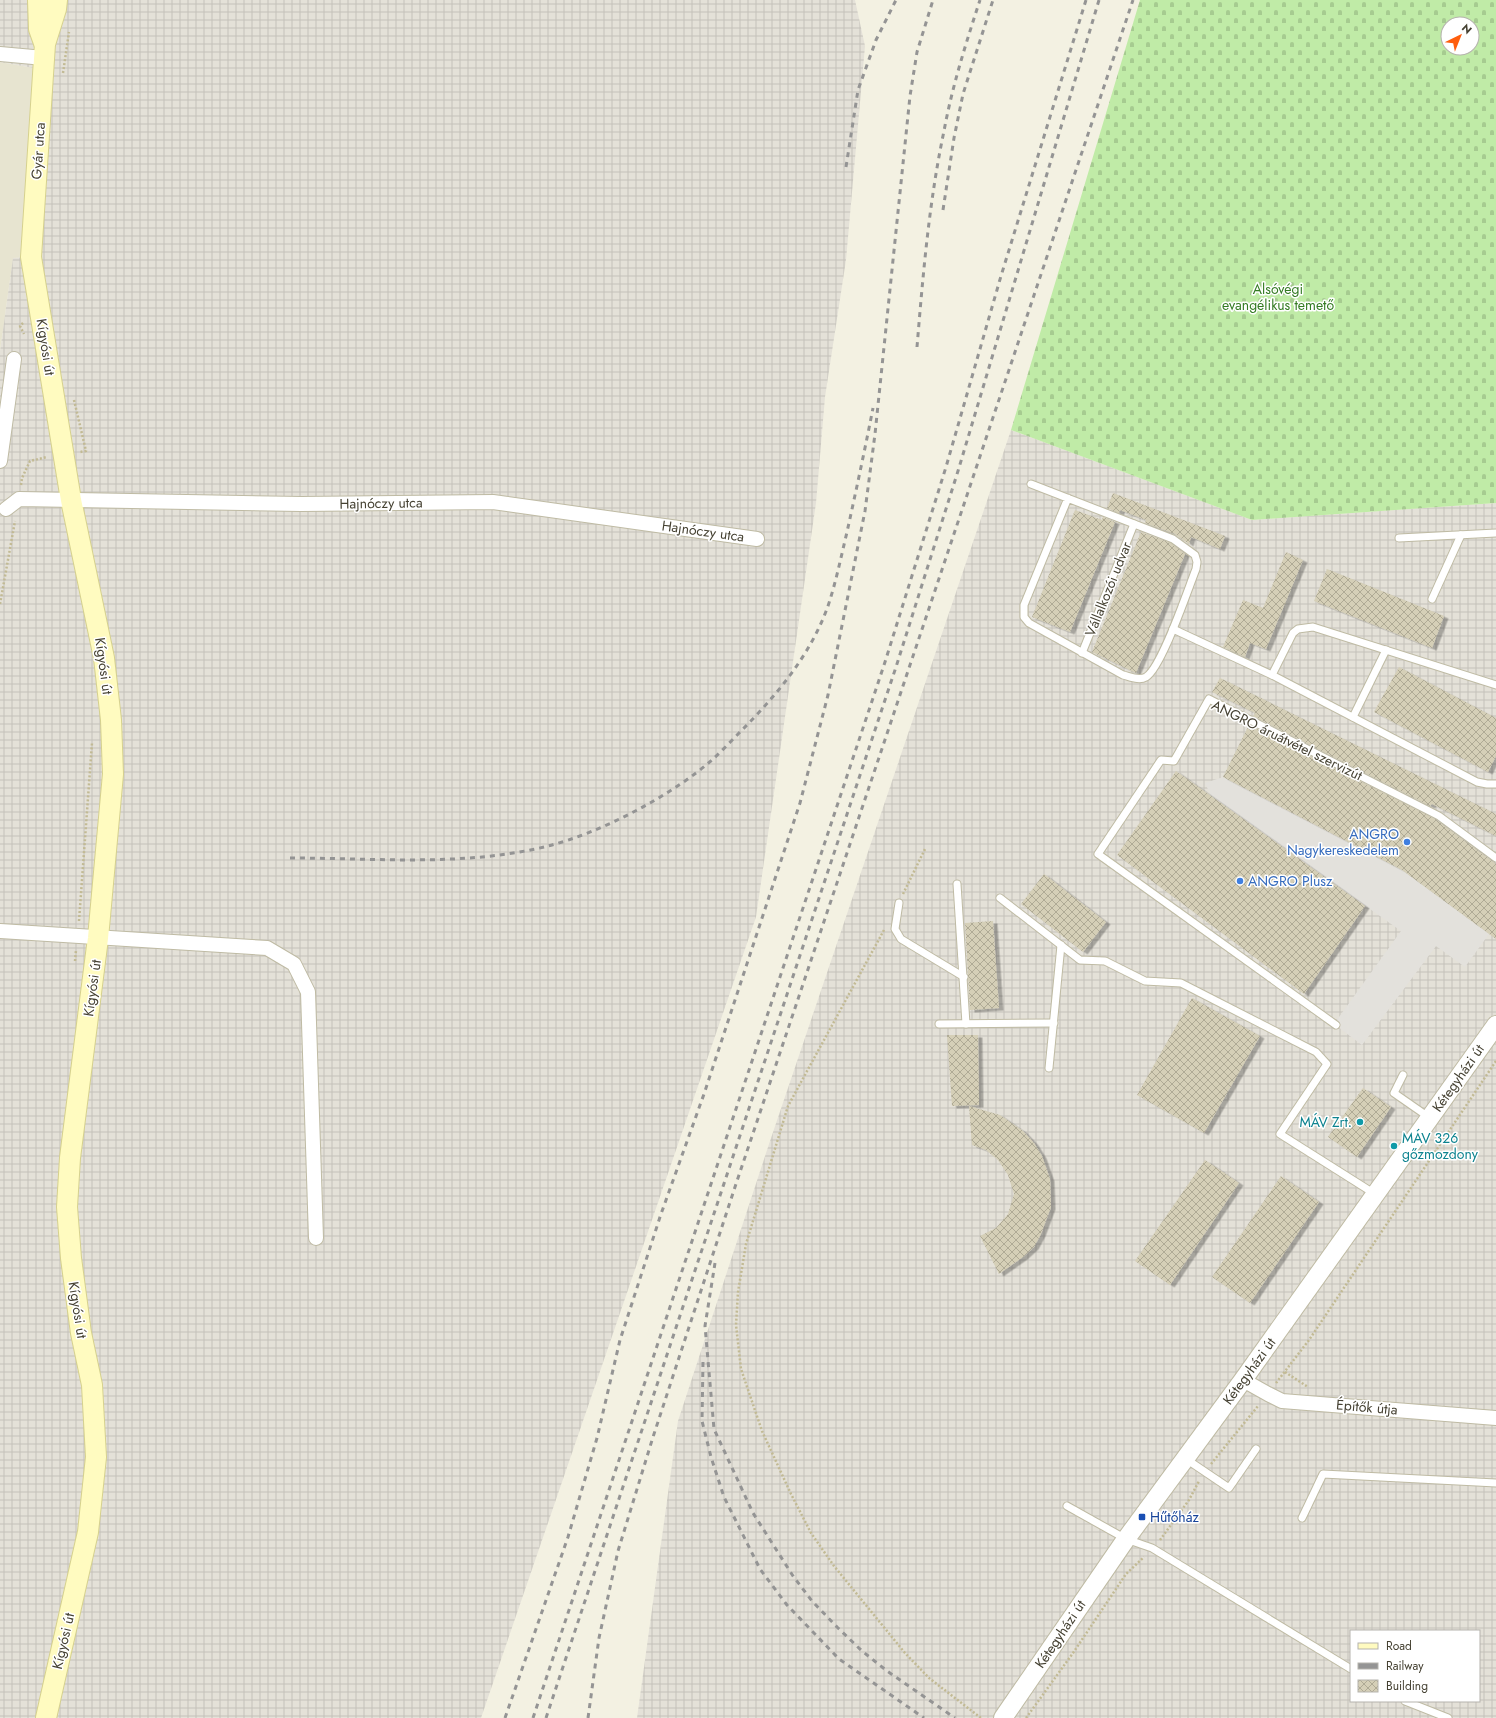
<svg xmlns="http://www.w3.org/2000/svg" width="1496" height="1718" viewBox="0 0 1496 1718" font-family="Jost,sans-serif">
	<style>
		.residential { fill: #e7e4d0 }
		.industrial { fill: url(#industrial-grid); fill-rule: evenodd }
		.cemetery { fill: url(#cemetery-stones); fill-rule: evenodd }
		.parking { fill: #e3e1dc }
		.building { fill: url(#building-cross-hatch); filter: url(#shadow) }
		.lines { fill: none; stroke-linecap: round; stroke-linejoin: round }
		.service-casing { stroke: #bfbba4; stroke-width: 9 }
		.minor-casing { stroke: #bfbba4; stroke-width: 16 }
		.tertiary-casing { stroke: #bfbba4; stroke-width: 20 }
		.secondary-casing { stroke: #d6d18e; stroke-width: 22 }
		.path { stroke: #c2ba94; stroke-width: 2.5; stroke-dasharray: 2 2; stroke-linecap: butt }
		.service { stroke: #fff; stroke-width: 7 }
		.minor { stroke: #fff; stroke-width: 14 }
		.tertiary { stroke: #fff; stroke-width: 18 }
		.secondary { stroke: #fffbc0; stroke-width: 20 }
		.rail { stroke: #949494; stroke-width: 3; stroke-dasharray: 5 5; stroke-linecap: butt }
		.shop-dot { fill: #3f7fe0; stroke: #fff; stroke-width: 1.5 }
		.culture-dot { fill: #0f9aa8; stroke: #fff; stroke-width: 1.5 }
		.transit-dot { fill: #1a4fb4; stroke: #fff; stroke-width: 1.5 }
		.labels { text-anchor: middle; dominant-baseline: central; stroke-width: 3; stroke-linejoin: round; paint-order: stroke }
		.street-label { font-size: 14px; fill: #454132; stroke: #fff }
		.park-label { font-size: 14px; fill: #337b22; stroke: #fff }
		.shop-label { font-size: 14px; fill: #366cbe; stroke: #fff; text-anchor: end }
		.culture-label { font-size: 14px; fill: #0d838f; stroke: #fff; text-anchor: end }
		.transit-label { font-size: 14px; fill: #164399; stroke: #fff; text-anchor: start }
	</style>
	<defs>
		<pattern id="industrial-grid" width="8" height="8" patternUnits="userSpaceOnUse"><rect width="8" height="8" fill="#e4e1d8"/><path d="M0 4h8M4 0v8" fill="none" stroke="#c5c2ba"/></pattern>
		<pattern id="cemetery-stones" width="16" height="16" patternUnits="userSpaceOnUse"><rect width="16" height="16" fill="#c0eba7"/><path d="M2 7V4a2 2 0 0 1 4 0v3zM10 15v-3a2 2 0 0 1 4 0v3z" fill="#a6cb90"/></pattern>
		<pattern id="building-cross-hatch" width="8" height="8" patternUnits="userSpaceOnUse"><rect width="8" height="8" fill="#d5cfb7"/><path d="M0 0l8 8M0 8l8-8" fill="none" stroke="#afaa95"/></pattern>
		<filter id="shadow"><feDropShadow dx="4.5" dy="2.5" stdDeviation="0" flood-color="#0004"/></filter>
	</defs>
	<rect width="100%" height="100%" fill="#f3f1e2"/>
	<path class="residential" d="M0 62 45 70 31 257 13 258 0 351Z"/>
	<g class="industrial">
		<path d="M0 0H855L865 46 846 260 825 397 816 503 756 917 481 1718H0V351L13 258 31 257 45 70 0 62Z"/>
		<path d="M1011 430 1252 520 1496 503V1718H637L678 1421 769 1144ZM1351 1631H1479V1701H1351Z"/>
	</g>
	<path class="cemetery" d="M1140 0H1496V503L1252 520 1011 430ZM1448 24H1472V48H1448Z"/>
	<path class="parking" d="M1223 777 1402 870 1489 934 1465 967 1436 946 1362 1045 1334 1024 1401 931 1211 796 1205 783Z"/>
	<g class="building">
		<path d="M1113 493 1225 536 1220 549 1191 537 1189 544 1175 534 1145 523 1146 520 1120 510 1119 513 1107 508Z"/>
		<path d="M1075 510 1102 520 1103 517 1115 522 1070 632 1032 617Z"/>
		<path d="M1141 532 1171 543 1185 554 1136 673 1092 652Z"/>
		<path d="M1286 552 1303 560 1266 649 1250 643 1245 657 1223 647 1243 600 1263 608Z"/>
		<path d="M1327 569 1444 616 1432 648 1314 601Z"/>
		<path d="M1399 667 1496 718V756L1488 772 1374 712Z"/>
		<path d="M1220 678 1496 814V836L1432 804 1430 806 1253 716 1255 713 1212 692Z"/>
		<path d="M1249 725 1435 819 1496 864V939L1402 870 1223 777Z"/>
		<path d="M1176 771 1365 906 1304 994 1117 855Z"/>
		<path d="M1044 874 1106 922 1083 952 1021 904Z"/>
		<path d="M993 921 999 1008 970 1010 965 923Z"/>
		<path d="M1192 998 1260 1036 1204 1133 1137 1095Z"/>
		<path d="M947 1035H978L979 1105 952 1106Z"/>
		<path d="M1363 1088 1391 1107 1357 1157 1328 1137Z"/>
		<path d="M969 1106 1000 1115 1023 1131 1034 1143 1042 1156 1050 1179 1051 1207 1041 1234 1034 1247 1023 1257 999 1274 980 1236 996 1228 1008 1214 1014 1194 1008 1175 998 1160 986 1150 972 1145Z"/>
		<path d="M1205 1160 1239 1183 1170 1285 1135 1261Z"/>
		<path d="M1281 1176 1319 1202 1250 1303 1212 1277Z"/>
	</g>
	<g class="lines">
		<defs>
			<g id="service">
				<path d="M1031 484 1173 539 1195 555 1197 562 1196 569C1188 589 1162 667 1146 677 1139 681 1131 677 1123 675L1029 623 1024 617V605L1068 498"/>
				<path d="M1399 538 1496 533"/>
				<path d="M1432 599 1461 535"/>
				<path d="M1173 629 1272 675 1477 782 1487 784H1496"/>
				<path d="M1082 653 1134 524"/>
				<path d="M1272 675 1293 633 1298 629 1313 627 1496 685"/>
				<path d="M1353 717 1386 650"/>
				<path d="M957 884 966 1024"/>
				<path d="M1000 898 1080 960 1105 961 1145 981 1181 983 1316 1052 1327 1064 1280 1134 1375 1194"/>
				<path d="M899 903 895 929 901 939 964 977"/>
				<path d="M939 1024 1054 1023"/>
				<path d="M1336 1025 1098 854 1161 760 1174 761 1209 699 1439 816 1496 858"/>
				<path d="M1049 1068 1061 945"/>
				<path d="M1403 1075 1394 1093 1430 1118"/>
				<path d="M1186 1459 1229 1488 1256 1449"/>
				<path d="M1067 1506 1126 1539 1152 1548 1351 1669"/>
				<path d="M1302 1518 1323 1474 1496 1483"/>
				<path d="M1405 1701 1448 1718"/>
			</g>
			<g id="minor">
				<path d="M0 54 44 58"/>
				<path d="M0 461 14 359"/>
				<path d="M6 509 19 499 301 504 493 502 757 539"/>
				<path d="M0 931 267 948 294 964 308 992 316 1238"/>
				<path d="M1243 1380 1268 1394 1282 1401 1496 1418"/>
			</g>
			<path id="tertiary" d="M1003 1718 1126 1539 1243 1380 1496 1025"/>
			<g id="secondary">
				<path d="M38 0 39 29 44 43"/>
				<path d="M46 1718 88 1532 96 1457 92 1385 81 1333 71 1258 67 1207 70 1158 98 938 113 774 111 720 104 658 71 500 31 257 45 44 56 9 57 0"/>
			</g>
		</defs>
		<use href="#service" class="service-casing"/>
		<use href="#minor" class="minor-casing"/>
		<use href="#tertiary" class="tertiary-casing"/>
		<use href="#secondary" class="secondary-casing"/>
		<g class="path">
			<path d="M63 73 69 32"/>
			<path d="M23 323 20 326 24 334"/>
			<path d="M74 400 86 451 80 452"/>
			<path d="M21 485 22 478 30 461 47 457"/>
			<path d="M0 604 15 521"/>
			<path d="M903 894 925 849"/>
			<path d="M79 921 92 743"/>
			<path d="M884 930 788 1106 746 1244 738 1292 736 1325 741 1369 762 1431 791 1494 811 1533 834 1566 905 1653 929 1678 981 1718"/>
			<path d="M75 961 76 950"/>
			<path d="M1285 1372 1308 1387"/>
			<path d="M1276 1383 1309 1340 1496 1061"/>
			<path d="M1211 1464 1258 1406"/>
			<path d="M1160 1540 1189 1500 1199 1481"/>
			<path d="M1026 1718 1073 1653 1126 1574 1144 1557"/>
		</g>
		<use href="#service" class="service"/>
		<use href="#minor" class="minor"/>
		<use href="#tertiary" class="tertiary"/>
		<use href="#secondary" class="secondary"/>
		<g class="rail">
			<path d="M846 167 858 90 876 40 896 0"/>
			<path d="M943 210 954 138 963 94 993 0"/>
			<path d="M917 347C923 275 929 202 944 131 952 87 966 43 980 0"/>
			<path d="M290 858C376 858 464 867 548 846 600 833 671 796 712 760 722 751 732 740 742 730 777 695 811 654 828 606 836 582 841 557 847 532 856 491 865 449 873 408"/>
			<path d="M715 1263 705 1326 714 1429 753 1513 793 1576 812 1601 837 1627 862 1651 887 1671 955 1718"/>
			<path d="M703 1362 702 1421 711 1457 724 1497 760 1569 787 1605 839 1659 924 1718"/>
			<path d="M505 1718 568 1537 597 1438 620 1340 661 1214 704 1094 800 803 828 695 865 511 875 434 910 96 917 52 933 0"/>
			<path d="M533 1718 885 662 946 467 1001 276 1086 0"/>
			<path d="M546 1718 896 667 958 471 1099 0"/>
			<path d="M588 1718 599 1638 618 1551 653 1437 736 1184 1133 0"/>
		</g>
	</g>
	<g class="shop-dot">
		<circle cx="1407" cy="842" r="4"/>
		<circle cx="1240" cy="881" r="4"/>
	</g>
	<g class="culture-dot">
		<circle cx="1360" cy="1122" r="4"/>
		<circle cx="1394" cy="1146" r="4"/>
	</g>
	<rect class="transit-dot" x="1138" y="1513" width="8" height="8" rx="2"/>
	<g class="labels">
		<g class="street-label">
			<text transform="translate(38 151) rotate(-86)">Gyár utca</text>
			<text transform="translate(46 347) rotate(81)">Kígyósi út</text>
			<text transform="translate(381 503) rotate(-1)">Hajnóczy utca</text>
			<text transform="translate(703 531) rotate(8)">Hajnóczy utca</text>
			<text transform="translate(1108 589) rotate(-68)">Vállalkozói udvar</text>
			<text transform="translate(104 666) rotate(82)">Kígyósi út</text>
			<text transform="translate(1287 740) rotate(26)">ANGRO áruátvétel szervizút</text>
			<text transform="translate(92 988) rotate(-82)">Kígyósi út</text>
			<text transform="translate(1458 1078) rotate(-55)">Kétegyházi út</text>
			<text transform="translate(78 1310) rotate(81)">Kígyósi út</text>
			<text transform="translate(1249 1371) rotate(-54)">Kétegyházi út</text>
			<text transform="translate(1367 1407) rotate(5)">Építők útja</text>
			<text transform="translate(1060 1634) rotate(-56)">Kétegyházi út</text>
			<text transform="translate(63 1641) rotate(-77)">Kígyósi út</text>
		</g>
		<g class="park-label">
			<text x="1278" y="289">Alsóvégi<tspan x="1278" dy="16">evangélikus temető</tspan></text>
		</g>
		<g class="shop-label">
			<text x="1399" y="834">ANGRO<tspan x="1399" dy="16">Nagykereskedelem</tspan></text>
			<text x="1248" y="881" text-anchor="start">ANGRO Plusz</text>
		</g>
		<g class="culture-label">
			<text x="1352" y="1122">MÁV Zrt.</text>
			<text x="1402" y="1138" text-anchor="start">MÁV 326<tspan x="1402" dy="16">gőzmozdony</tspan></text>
		</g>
		<g class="transit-label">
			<text x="1150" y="1517">Hűtőház</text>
		</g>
	</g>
	<rect x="1350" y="1630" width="130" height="72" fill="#ffffff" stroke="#b5b3ad"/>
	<rect x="1358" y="1643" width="20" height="6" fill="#fffbc0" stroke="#b5b3ad"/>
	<text x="1386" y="1650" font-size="12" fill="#454132">Road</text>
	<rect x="1358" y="1663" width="20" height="6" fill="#949494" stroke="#b5b3ad"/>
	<text x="1386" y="1670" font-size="12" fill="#454132">Railway</text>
	<rect x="1358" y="1680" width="20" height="12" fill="url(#building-cross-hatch)" stroke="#b5b3ad"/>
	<text x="1386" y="1690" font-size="12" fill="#454132">Building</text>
	<g transform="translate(1460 36) rotate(43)"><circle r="19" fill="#ffffff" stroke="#b5b3ad"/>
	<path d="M0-3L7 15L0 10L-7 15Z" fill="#ff5e0d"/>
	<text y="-6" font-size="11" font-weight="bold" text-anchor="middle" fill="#454132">N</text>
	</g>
</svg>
